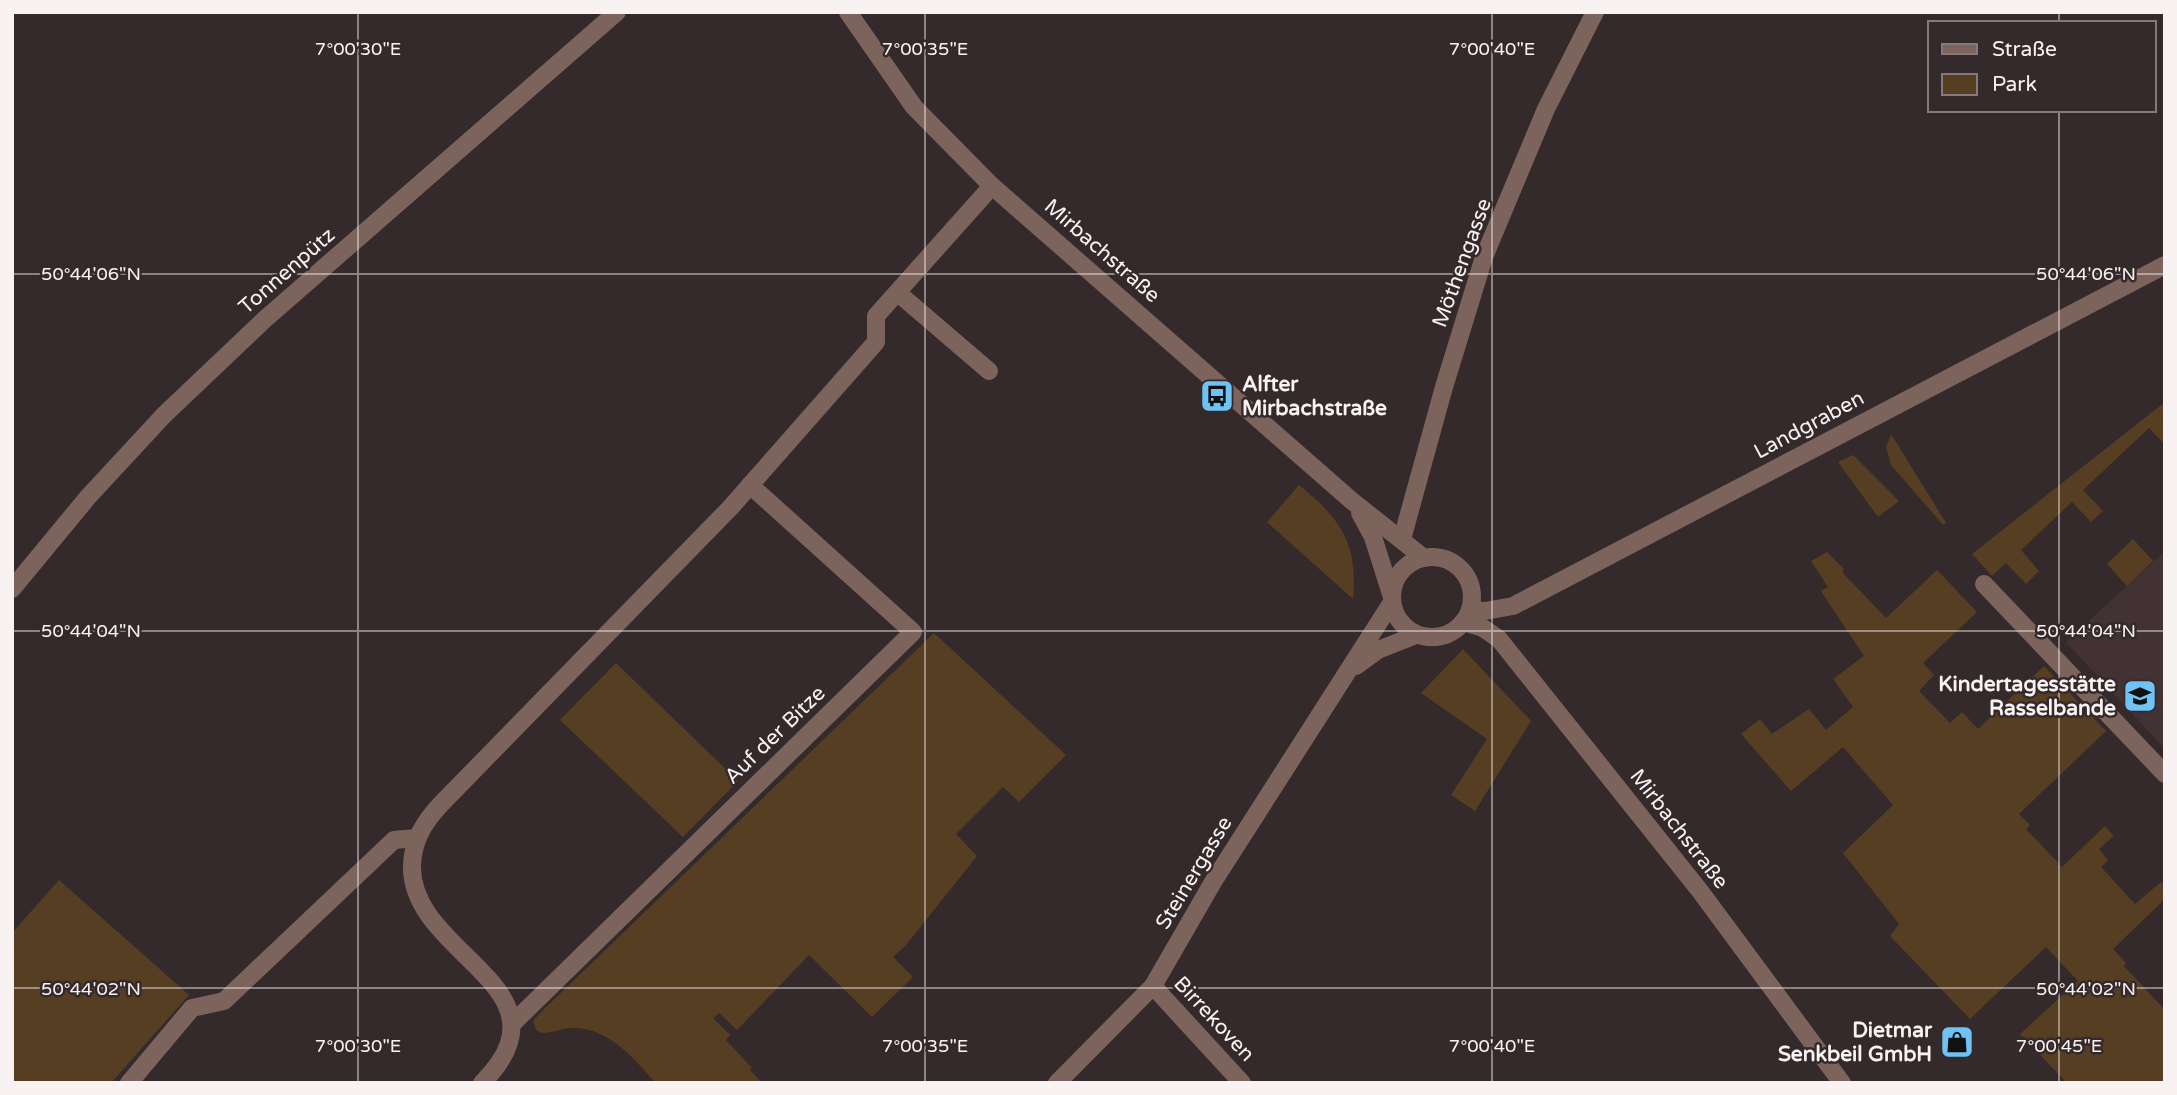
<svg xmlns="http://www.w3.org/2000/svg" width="2177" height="1095" viewBox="0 0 2177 1095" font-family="'Varela Round',sans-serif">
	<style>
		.built { fill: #433233 }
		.green { fill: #563e23 }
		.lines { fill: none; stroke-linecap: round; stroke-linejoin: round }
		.lane { stroke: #7c635b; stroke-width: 18 }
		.street { stroke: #7c635b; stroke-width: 18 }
		.ticks { fill: none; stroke: #f9f2f2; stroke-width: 2; stroke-opacity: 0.45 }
		.labels { text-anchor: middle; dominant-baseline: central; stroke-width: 5; stroke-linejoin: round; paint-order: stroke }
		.street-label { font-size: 21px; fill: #f9f2f2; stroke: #342a2b }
		.poi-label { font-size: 21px; font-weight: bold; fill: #f9f2f2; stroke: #342a2b; text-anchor: end }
		.ticks-label { font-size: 18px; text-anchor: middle; fill: #f9f2f2; stroke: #342a2b; stroke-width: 5; stroke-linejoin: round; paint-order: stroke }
	</style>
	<rect width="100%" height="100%" fill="#342a2b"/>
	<path class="built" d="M2165 551V749L2066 642Z"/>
	<g class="green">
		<path d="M2165 402V416L2162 418 2165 421V445L2149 428 2083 490 2103 511 2091 522 2072 502 2021 550 2039 571 2026 584 2006 563 1992 576 1972 554Z"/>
		<path d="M1891 434 1946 523 1943 525 1891 465 1886 447Z"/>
		<path d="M1853 455 1899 501 1878 517 1838 462Z"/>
		<path d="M1299 485C1341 519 1358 544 1353 599L1267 522Z"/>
		<path d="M2133 539 2153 561 2127 586 2107 564Z"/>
		<path d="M1827 552 1844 569 1842 572 1886 618 1937 570 1977 612 1923 663 1934 675 1919 691 1950 723 1962 712 1978 729 2044 666 2106 731 2019 814 2030 825 2026 829 2062 867 2105 826 2114 836 2099 849 2108 860 2101 867 2135 904 2161 882 2165 885V899L2113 949 2126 963 2124 966 2165 1010V1083H2067L2020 1034 2078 981 2046 947 1970 1019 1890 936 1899 924 1843 853 1893 805 1843 747 1791 791 1741 734 1760 719 1772 734 1809 709 1826 730 1853 707 1833 679 1864 656 1821 591 1828 587 1811 561Z"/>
		<path d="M934 633 1066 755 1019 802 1003 787 956 834 977 856 906 945 893 957 913 977 872 1017 809 955 737 1030 719 1013 713 1018 730 1035 726 1040 752 1068 750 1070 762 1083H656C633 1058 608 1026 570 1028 560 1029 552 1033 542 1033L536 1030 533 1021 541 1012Z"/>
		<path d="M1463 649 1531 721 1475 811 1451 795 1487 739 1421 693Z"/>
		<path d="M616 663 738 781 683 837 560 720Z"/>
		<path d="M59 880 189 995 111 1083H12V933Z"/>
	</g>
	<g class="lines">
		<g class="lane">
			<path d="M898 293 989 371"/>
			<path d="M129 1083 192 1008 224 1001 394 840 417 838"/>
		</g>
		<g class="street">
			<path d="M848 12 914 107 992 186 1352 501 1424 558"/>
			<path d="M1360 513 1373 537 1392 597"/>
			<path d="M1402 539 1444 387 1484 257 1546 109 1595 12"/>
			<circle cx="1432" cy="597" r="40"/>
			<path d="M1984 584 2165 774"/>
			<path d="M12 589 88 497 164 415 264 320 617 12"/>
			<path d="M1470 610 1485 611 1513 606 2165 265"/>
			<path d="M1463 622 1483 628 1499 639 1700 891 1842 1083"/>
			<path d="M1356 666 1378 650 1416 635"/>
			<path d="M1153 986 1242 1083"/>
			<path d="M512 1024 913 632 750 485"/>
			<path d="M482 1083C578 987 409 955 412 865 413 840 424 822 441 804L731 507 876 342V316L992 186"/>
			<path d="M1057 1083 1153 986 1213 882 1392 602"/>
		</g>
	</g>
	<path class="ticks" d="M358 12V1083M925 12V1083M1492 12V1083M2059 12V23M2059 110V1083M12 274H2165M12 631H2165M12 988H2165"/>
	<defs>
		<symbol id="bus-square" viewBox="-11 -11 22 22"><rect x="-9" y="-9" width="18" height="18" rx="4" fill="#6fc2f4" stroke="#342a2b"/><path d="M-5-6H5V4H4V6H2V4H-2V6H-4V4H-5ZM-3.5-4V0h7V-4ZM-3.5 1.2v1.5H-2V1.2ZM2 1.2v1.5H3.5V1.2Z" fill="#111"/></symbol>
		<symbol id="school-square" viewBox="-11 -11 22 22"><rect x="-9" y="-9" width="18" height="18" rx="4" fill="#6fc2f4" stroke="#342a2b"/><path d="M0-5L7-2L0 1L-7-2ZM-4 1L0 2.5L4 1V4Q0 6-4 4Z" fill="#111"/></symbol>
		<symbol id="shop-square" viewBox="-11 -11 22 22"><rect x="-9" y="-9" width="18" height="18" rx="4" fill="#6fc2f4" stroke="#342a2b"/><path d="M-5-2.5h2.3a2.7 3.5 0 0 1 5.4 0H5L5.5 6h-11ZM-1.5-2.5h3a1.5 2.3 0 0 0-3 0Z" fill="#111"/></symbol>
	</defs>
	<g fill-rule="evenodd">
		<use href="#bus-square" x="1198" y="377" width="38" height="38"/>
		<use href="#school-square" x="2121" y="677" width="38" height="38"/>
		<use href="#shop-square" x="1938" y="1023" width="38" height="38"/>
	</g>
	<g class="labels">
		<g class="street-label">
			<text transform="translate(1102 251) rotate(41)">Mirbachstraße</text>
			<text transform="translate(1462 263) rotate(-70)">Möthengasse</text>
			<text transform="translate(287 271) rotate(-41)">Tonnenpütz</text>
			<text transform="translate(1809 425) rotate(-28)">Landgraben</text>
			<text transform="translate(775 735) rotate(-44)">Auf der Bitze</text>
			<text transform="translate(1679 829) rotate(52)">Mirbachstraße</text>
			<text transform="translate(1194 873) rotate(-59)">Steinergasse</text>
			<text transform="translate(1214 1019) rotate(47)">Birrekoven</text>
		</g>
		<g class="poi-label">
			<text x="1242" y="384" text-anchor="start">Alfter<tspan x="1242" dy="24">Mirbachstraße</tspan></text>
			<text x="2116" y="684">Kindertagesstätte<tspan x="2116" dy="24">Rasselbande</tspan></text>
			<text x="1932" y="1030">Dietmar<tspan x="1932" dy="24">Senkbeil GmbH</tspan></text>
		</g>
	</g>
	<g class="ticks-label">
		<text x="358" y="55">7°00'30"E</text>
		<text x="925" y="55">7°00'35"E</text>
		<text x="1492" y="55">7°00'40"E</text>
		<text x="91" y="280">50°44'06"N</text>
		<text x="2086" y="280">50°44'06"N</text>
		<text x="91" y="637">50°44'04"N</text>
		<text x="2086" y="637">50°44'04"N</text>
		<text x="91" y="995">50°44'02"N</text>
		<text x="2086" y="995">50°44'02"N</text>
		<text x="358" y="1052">7°00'30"E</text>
		<text x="925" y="1052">7°00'35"E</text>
		<text x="1492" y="1052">7°00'40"E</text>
		<text x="2059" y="1052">7°00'45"E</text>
	</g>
	<rect width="2177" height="1095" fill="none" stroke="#f9f2f2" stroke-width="28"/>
	<rect x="1928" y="21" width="228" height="91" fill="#342a2b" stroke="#837a7b" stroke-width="2"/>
	<rect x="1942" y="44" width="35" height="10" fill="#7c635b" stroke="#837a7b" stroke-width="2"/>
	<text x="1992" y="56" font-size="21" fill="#f9f2f2">Straße</text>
	<rect x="1942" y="74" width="35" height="21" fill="#563e23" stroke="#837a7b" stroke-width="2"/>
	<text x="1992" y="91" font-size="21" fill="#f9f2f2">Park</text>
</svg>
